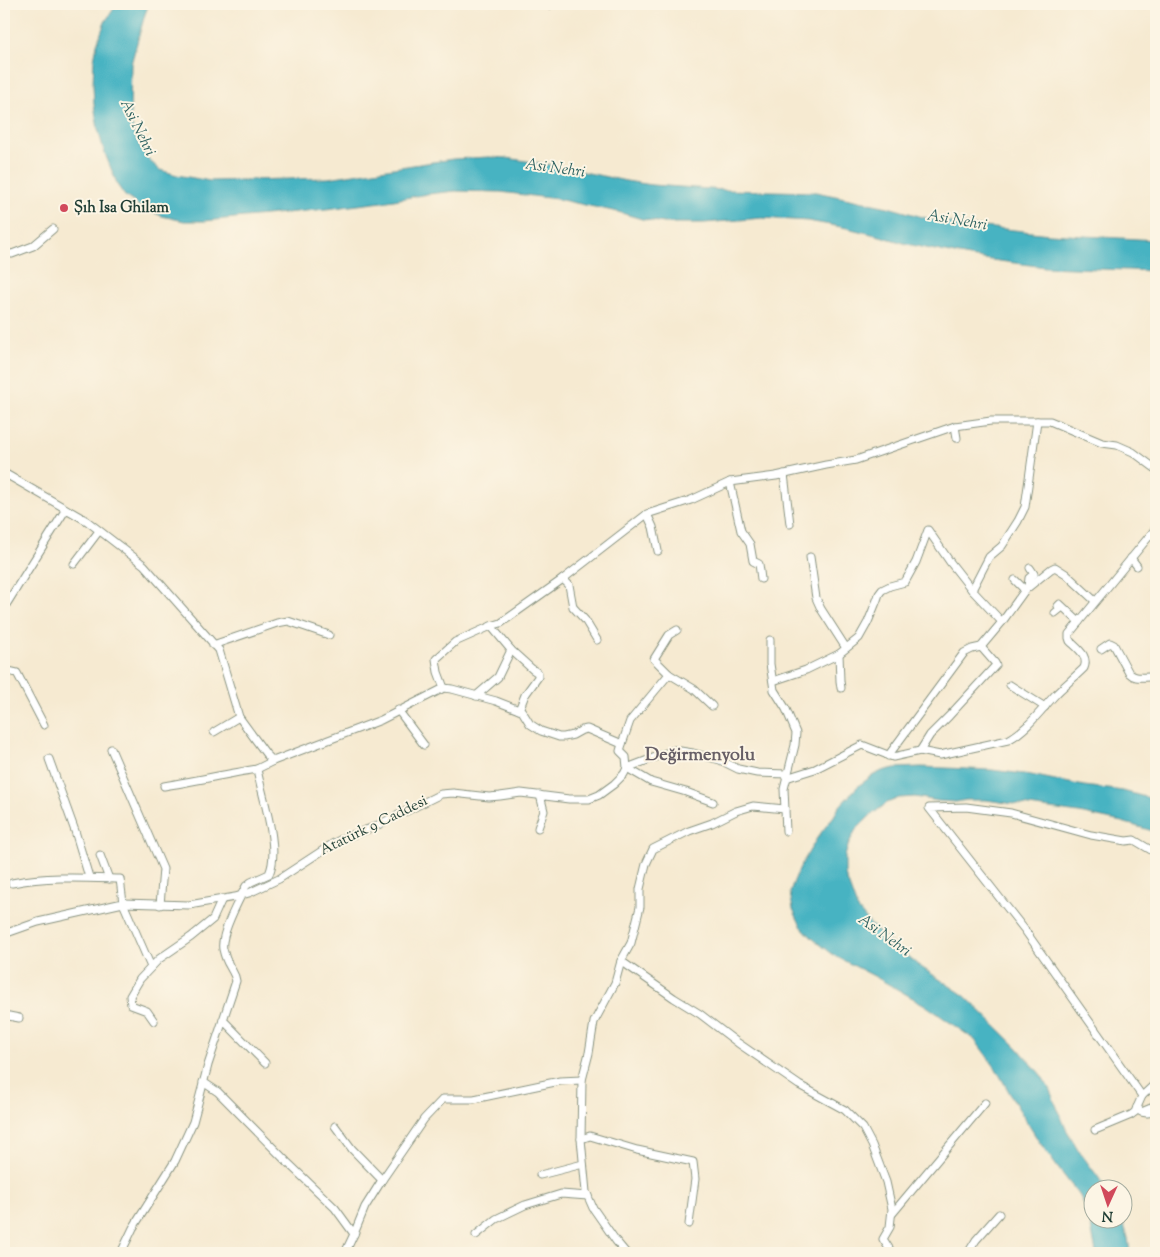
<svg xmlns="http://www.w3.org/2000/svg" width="1160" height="1257" viewBox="0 0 1160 1257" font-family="'Sorts Mill Goudy',serif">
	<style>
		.water { fill: #46b3c2; stroke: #32787b }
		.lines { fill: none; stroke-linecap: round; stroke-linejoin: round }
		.minor-casing { stroke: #8a9482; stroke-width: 9 }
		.minor { stroke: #fff; stroke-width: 7 }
		.poi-dot { fill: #d1495b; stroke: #fcf5e5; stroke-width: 2 }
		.labels { text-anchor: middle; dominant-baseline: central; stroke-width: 4; stroke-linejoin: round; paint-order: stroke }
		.poi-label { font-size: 15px; font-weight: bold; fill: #1f3d34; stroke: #fcf5e5; text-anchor: start }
		.street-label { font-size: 15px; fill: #1f3d34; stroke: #fcf5e5 }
		.water-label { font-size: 16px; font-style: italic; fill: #2b605f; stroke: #fcf5e5 }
		.quarter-label { font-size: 18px; font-weight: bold; fill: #675f66; stroke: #fcf5e5 }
	</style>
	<rect width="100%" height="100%" fill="#fcf5e5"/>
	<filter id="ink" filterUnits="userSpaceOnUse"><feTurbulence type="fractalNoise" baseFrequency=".02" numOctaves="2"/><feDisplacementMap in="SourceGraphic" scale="10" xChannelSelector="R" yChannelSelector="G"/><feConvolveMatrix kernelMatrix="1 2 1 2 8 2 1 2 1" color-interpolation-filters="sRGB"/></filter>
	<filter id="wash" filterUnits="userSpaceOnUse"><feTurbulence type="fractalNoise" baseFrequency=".0096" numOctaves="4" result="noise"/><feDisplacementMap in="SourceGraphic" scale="20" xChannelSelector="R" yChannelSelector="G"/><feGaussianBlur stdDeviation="1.12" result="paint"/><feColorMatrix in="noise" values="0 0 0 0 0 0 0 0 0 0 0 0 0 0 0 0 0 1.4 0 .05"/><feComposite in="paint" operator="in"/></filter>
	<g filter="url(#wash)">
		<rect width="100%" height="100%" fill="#f6ead1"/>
		<g class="water">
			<path d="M117 4H149L145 14 131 64 130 116 134 134 142 150 150 161 160 170 177 175 210 181 328 178 453 159 489 157 506 158 546 164 626 181 652 185 724 190 816 192 888 207 933 220 972 226 1005 229 1049 234 1156 240V271L1045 267 969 257 907 244 880 236 847 228 808 221 762 218 704 223H664L642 219 618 212 557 199 501 192 455 191 428 194 382 202 326 209 204 221H184L162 216 141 207 125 196 118 186 104 151 98 129 94 104 93 85 94 60 97 44 105 22Z"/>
			<path d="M921 767 992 770 1031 775 1084 786 1123 791 1156 800V832L1122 822 1079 813 986 800H966L956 802 938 801 915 797 899 798 887 803 870 816 855 831 849 843 845 856V875L857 908 870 924 891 943 918 965 965 996 1017 1047 1041 1075 1049 1088 1066 1129 1079 1151 1107 1189 1092 1190V1220L1122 1219 1128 1238 1130 1253H1096L1091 1226 1086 1208 1080 1196 1058 1168 1040 1143 1017 1106 995 1067 975 1040 925 1005 874 976 835 956 812 938 801 926 793 909 790 893 794 881 800 867 817 838 834 816 839 807 858 786 872 776 882 771 895 768Z"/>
		</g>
	</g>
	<g filter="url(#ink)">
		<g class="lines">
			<defs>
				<g id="minor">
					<path d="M548 4 550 5 552 4"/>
					<path d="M4 253 12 254 33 246 53 229"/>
					<path d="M955 426 957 438"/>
					<path d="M4 473 87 521 144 565 219 650 239 717 266 754 273 761"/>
					<path d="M784 474 790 524"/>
					<path d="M730 482 741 531 750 544 753 561 759 564 761 579"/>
					<path d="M647 514 653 527 658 551"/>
					<path d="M810 557 816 598 821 609 846 648"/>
					<path d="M1131 558 1137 566"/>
					<path d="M74 564 99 531"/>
					<path d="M563 579 569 585 573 607 585 620 597 640"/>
					<path d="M1015 580 1025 590"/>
					<path d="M1028 587 1029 578 1034 574 1030 568"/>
					<path d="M4 608 66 509"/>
					<path d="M1055 613 1060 609 1058 606 1060 604 1079 622"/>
					<path d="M1002 622 972 590 989 557 1002 546 1018 521 1025 507 1037 421"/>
					<path d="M491 626 511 650"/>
					<path d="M677 630 669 635 654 659 669 674 694 689 712 706"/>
					<path d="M770 640V664L774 690 786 709 796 733 795 745 784 789 786 831"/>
					<path d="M213 645 277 623 288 621 329 635"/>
					<path d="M1101 649 1110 643 1114 645 1129 673C1135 679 1141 677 1149 677"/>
					<path d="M839 654 840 681 841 688"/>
					<path d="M4 670 17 673 44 725"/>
					<path d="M669 674 630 721 622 744 620 751 626 757 627 768 651 782 686 792 713 802"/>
					<path d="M773 681 806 670 839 654 859 638 868 622 877 600 879 594 882 590 890 586 905 582 916 562 928 530 950 562 972 590"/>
					<path d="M1010 685 1045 707"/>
					<path d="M444 688 438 672 436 659 455 642 491 626 501 623 563 579 647 514 691 500 730 482 776 476 826 465 856 460 955 426 991 421H1050L1102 443 1117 445 1133 452 1156 469"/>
					<path d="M476 696 498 677 511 650 532 669 538 673V677L525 695 519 710"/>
					<path d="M398 710 424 745"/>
					<path d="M214 732 239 717"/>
					<path d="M111 749 163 869 160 905"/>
					<path d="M920 751 930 735 949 716 996 665 995 663 981 647"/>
					<path d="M888 756 964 653 972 649 981 647 1002 622 1025 590 1051 569 1055 567 1066 574 1095 601"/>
					<path d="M49 759 75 831 89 877"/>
					<path d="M786 778 815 769 862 745 893 757 920 751 940 755 1008 740C1027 730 1041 710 1056 694 1065 685 1075 677 1084 668 1089 656 1078 649 1070 641L1069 638V634L1156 528"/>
					<path d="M164 786C195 781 226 774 257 769"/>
					<path d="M538 828 544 811 540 795"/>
					<path d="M100 855 109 879"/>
					<path d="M12 883C48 876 84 878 120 879L123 903 151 967"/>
					<path d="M4 934 38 922 123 903 189 905 235 897 249 893 279 879 334 843 344 838 374 827 441 794 453 793 489 797 500 796 521 793 569 799H589L599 795 614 784 624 774 627 768 674 750 693 753 720 760 738 769 757 773 787 774"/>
					<path d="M621 961 674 998 700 1014 738 1043 799 1085 845 1110 863 1128 872 1145 886 1182 892 1209 890 1227 883 1239 892 1253"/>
					<path d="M4 1015 19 1018"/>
					<path d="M223 1020 265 1063"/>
					<path d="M154 1021 147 1011 131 1005 130 996 140 979 159 959 191 937 213 919 222 899"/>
					<path d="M203 1082 218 1092 287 1162 335 1208 354 1234"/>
					<path d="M1142 1096 1024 929 929 808 966 807 1011 813 1091 835 1126 841 1134 840 1156 853"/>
					<path d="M1137 1107 1141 1112 1147 1113 1156 1112"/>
					<path d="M1144 1111 1156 1106"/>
					<path d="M335 1126 352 1149 382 1180"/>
					<path d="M1095 1130 1131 1115 1135 1112 1142 1096 1156 1083"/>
					<path d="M581 1139 590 1136 637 1150 693 1162 695 1179 689 1224"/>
					<path d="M540 1175 583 1164"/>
					<path d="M892 1214 985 1103"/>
					<path d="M476 1235 496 1219 525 1205 561 1194 588 1196"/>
					<path d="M121 1253 133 1228 175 1161 193 1122 208 1065 236 981C235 974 233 973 230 967 227 962 224 954 223 949 220 934 239 900 246 886L251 882 269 874C281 848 262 797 257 769L273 761 381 720 444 688 452 689 496 701 519 710 522 711 530 724 541 731 559 737H564L573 735 582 730 587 729 622 744"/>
					<path d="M345 1253 354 1234 365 1207 382 1180 424 1119 443 1099H474L560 1081 582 1080"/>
					<path d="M626 1253 616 1241 593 1208 586 1192 581 1139 582 1080 589 1053 594 1022 615 983 621 961 631 943 640 907V889L646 864 653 849 689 831 712 823 736 811 753 806 785 809"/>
					<path d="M968 1253 976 1240 999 1214"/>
				</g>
			</defs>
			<use href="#minor" class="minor-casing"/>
			<use href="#minor" class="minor"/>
		</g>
	</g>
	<circle class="poi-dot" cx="64" cy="208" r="5"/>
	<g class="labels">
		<g class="poi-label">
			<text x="74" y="208">Şıh Isa Ghilam</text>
		</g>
		<g class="street-label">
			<text transform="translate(374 826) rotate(-26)">Atatürk 9 Caddesi</text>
		</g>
		<g class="water-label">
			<text transform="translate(137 128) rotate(64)">Asi Nehri</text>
			<text transform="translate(555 169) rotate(8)">Asi Nehri</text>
			<text transform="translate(957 221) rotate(10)">Asi Nehri</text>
			<text transform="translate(884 936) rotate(36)">Asi Nehri</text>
		</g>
		<g class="quarter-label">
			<text x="700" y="756">Değirmenyolu</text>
		</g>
	</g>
	<rect width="1160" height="1257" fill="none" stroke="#fcf5e5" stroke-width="20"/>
	<g transform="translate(1108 1204) rotate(183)"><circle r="24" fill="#fcf5e5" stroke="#a4ab9e"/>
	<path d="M0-4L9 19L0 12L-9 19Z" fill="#d1495b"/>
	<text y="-8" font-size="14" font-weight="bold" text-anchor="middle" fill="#1f3d34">N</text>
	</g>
</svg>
